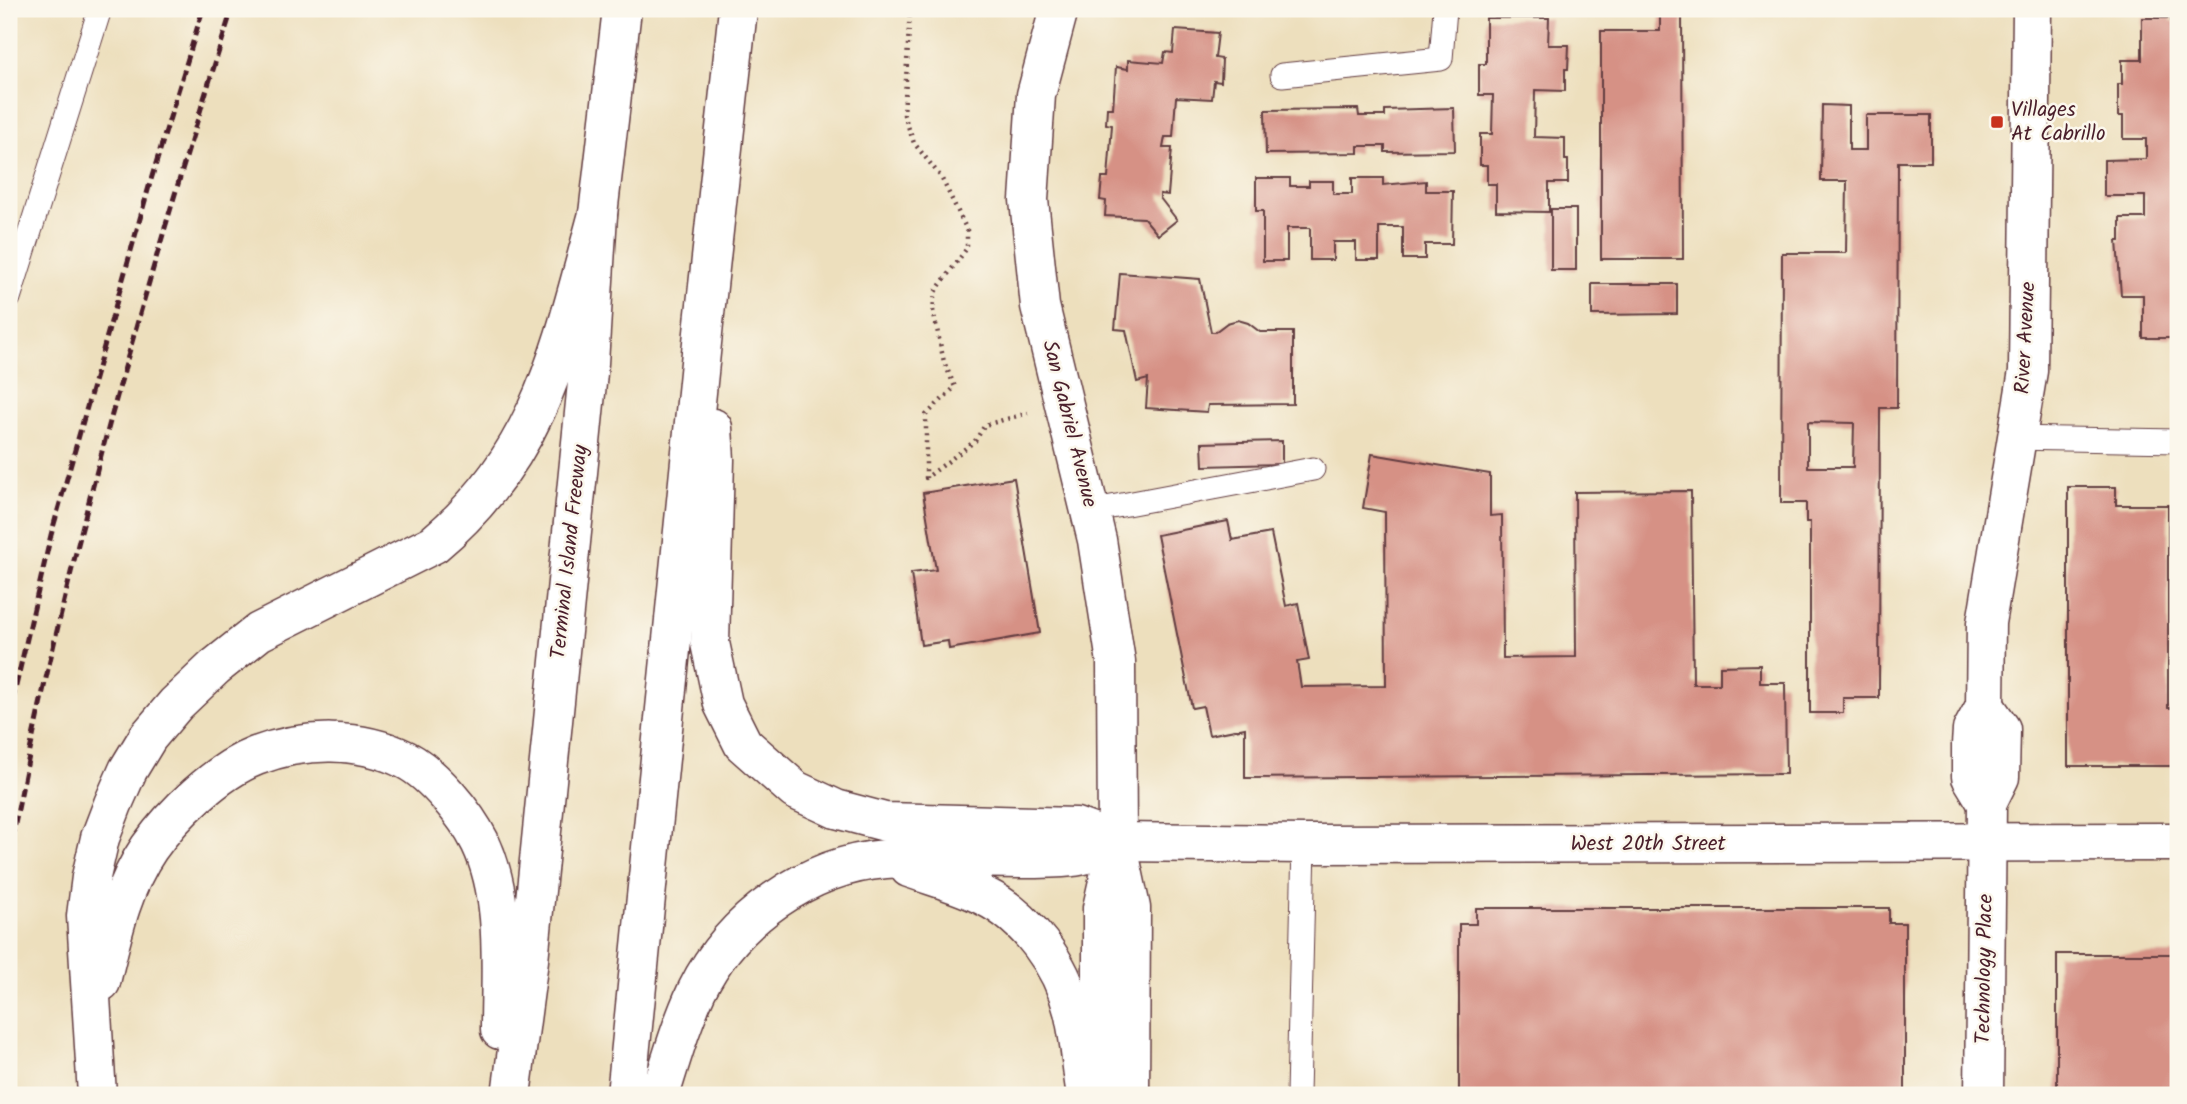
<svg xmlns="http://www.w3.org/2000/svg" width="2187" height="1104" viewBox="0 0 2187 1104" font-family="Kalam,sans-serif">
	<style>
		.building { fill: #d69185; fill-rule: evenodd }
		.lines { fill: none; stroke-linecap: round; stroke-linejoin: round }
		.service-casing { stroke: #623c41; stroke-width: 25 }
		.minor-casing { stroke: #623c41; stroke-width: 41 }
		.secondary-casing { stroke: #623c41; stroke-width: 41 }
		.motorway-casing { stroke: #623c41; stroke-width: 41 }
		.path { stroke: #623c41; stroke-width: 4.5; stroke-dasharray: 2 5; stroke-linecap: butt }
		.service { stroke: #fff; stroke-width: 23 }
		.minor { stroke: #fff; stroke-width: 38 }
		.secondary { stroke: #fff; stroke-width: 38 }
		.motorway { stroke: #fff; stroke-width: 38 }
		.rail { stroke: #4a1f2b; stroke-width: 5; stroke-dasharray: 10 5; stroke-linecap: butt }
		.poi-dot { fill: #c8321e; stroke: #fbf7ec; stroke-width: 2.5 }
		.labels { text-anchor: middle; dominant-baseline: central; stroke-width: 5; stroke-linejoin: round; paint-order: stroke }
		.poi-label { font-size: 21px; fill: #4a1f2b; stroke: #fbf7ec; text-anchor: start }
		.street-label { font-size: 21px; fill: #4a1f2b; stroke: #fbf7ec }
	</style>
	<rect width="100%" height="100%" fill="#fbf7ec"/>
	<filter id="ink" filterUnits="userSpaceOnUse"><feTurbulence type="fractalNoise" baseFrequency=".0143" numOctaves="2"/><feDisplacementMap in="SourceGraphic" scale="14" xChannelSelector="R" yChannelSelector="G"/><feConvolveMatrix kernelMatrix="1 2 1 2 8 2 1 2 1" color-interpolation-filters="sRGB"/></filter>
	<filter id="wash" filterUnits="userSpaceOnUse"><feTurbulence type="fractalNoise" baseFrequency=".00686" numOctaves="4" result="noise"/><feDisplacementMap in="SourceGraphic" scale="28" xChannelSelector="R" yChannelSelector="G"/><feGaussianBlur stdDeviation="1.57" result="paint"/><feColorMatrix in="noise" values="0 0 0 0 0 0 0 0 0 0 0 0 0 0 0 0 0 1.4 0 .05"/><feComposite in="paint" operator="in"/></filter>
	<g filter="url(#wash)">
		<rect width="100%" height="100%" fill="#eddfbd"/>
		<g id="blocks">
			<g class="building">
				<path d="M1682 9 1683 259H1601V31H1660V10Z"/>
				<path d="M1486 18H1549L1548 45H1569L1568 69H1565V91L1535 90 1534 137 1565 138V160H1568V183H1549V212L1496 211V184H1487V165H1480V134H1492L1493 95H1479V64H1486Z"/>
				<path d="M2142 18H2171V21H2178V335H2171V338H2143V295H2121L2117 241H2120V218H2145V196H2104V160L2146 159V139H2123V116H2118V84H2122V60H2142Z"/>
				<path d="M1175 30 1218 33 1215 58 1222 59 1221 82 1214 81 1212 99 1176 97 1173 137H1165L1163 148H1172L1168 195 1160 194V198L1177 220 1158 235 1144 218 1105 216 1106 201 1100 200 1102 178H1108L1112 125 1106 124 1107 108H1113L1116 67 1128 69V60L1163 63 1165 52 1173 53Z"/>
				<path d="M1822 105 1849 106V150H1866V115H1931V162H1898L1897 408H1880L1879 698H1843V713H1810V522H1806V503H1781L1782 253H1846L1847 181H1821ZM1808 422 1854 423 1853 467H1808Z"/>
				<path d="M1454 108 1455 151 1385 152V146H1358V153L1266 154 1265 110 1358 109 1359 116H1385V110Z"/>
				<path d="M1256 178H1290V186H1309V181H1333V194H1352V178H1383V185L1426 181V191H1453L1452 244H1425V259H1403V227H1379V260H1356V242H1333V260H1310V228H1287V261H1263V211H1256Z"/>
				<rect x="1551" y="209" width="25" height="61"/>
				<path d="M1120 273 1200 279 1211 332H1215L1227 323 1238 320 1248 323 1260 332H1293V404L1208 405 1207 412 1146 408 1148 379 1137 382 1126 330 1115 329Z"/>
				<path d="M1592 284H1677V314L1592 315Z"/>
				<path d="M1282 441V464L1203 466 1202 443Z"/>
				<path d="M1372 454 1490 474V516L1502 515 1503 658 1576 657 1575 492 1691 491 1693 684H1720V666L1760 665V683H1785L1786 774 1245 778V728L1209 735 1203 706 1192 708 1157 535 1228 521 1232 540 1271 533 1286 606 1298 603 1309 660 1297 662 1301 687 1386 686 1385 512 1363 508Z"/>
				<path d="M1014 478 1040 633 949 649 948 641 921 645 911 573 936 570 923 493Z"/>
				<path d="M2068 487H2116V505H2168V708H2178V766H2068Z"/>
				<path d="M1476 908H1889V923H1905V1095H1459V924H1476Z"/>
				<rect x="2057" y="954" width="121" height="141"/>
			</g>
		</g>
	</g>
	<g filter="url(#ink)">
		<use href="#blocks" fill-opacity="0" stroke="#623c41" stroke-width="2"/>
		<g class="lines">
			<defs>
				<g id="service">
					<path d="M1282 75 1441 59 1445 9"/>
					<path d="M9 298 100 9"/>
					<path d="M2017 438 2178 441"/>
					<path d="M1090 511 1313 469"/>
					<path d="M1298 1095 1304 844"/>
				</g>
				<g id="minor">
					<path d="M1059 9 1036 95 1029 200 1040 306 1097 540 1116 662 1117 842 1102 908V1052L1098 1095"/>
					<path d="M1987 803 1971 777V745L1972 730 1985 706 1986 623 2028 371 2032 9"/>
					<path d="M1117 842 1304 844 2178 842"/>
					<path d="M1984 1095 1987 803 2000 777 2001 729 1985 706"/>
				</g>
				<path id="secondary" d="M1117 842 1131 908 1130 1095"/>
				<g id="motorway">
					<path d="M713 428 715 460 710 643 723 704 743 744 795 790 836 809 885 822 1076 827 1117 842"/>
					<path d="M909 868C934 877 961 884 984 896 1027 917 1062 965 1073 1011 1080 1039 1081 1067 1086 1095"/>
					<path d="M101 982C112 936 122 887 149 848 173 814 217 771 256 756 304 738 360 737 406 760 433 774 466 814 480 842 507 898 500 969 500 1030"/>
					<path d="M97 1095 86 916 91 877 100 838 113 804 128 770 148 737 176 704 215 667 259 632 434 544C543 453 562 344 598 214"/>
					<path d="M511 1095 529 960 589 363 598 214 622 9"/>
					<path d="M626 1095 704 323 738 9"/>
					<path d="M660 1095C671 1060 681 1024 697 990 731 920 807 865 886 859 908 857 932 858 955 858 993 858 1034 861 1072 857 1087 856 1103 847 1117 842"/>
				</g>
			</defs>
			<use href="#service" class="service-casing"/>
			<use href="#minor" class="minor-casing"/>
			<use href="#secondary" class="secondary-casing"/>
			<use href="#motorway" class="motorway-casing"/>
			<path class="path" d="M910 9 904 115 914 143 941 177 967 230V248L935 292 933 310 944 362 955 387 926 415V478L975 441 985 425 1028 413"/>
			<use href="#service" class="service"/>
			<use href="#minor" class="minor"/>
			<use href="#secondary" class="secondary"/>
			<use href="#motorway" class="motorway"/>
			<g class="rail">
				<path d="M9 716 51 535 150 183 203 9"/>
				<path d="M9 855C64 567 144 288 232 9"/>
			</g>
		</g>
	</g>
	<rect class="poi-dot" x="1990" y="115" width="14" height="14" rx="3.5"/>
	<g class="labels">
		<g class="poi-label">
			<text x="2011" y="110">Villages<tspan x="2011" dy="24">At Cabrillo</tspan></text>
		</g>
		<g class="street-label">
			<text transform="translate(2026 338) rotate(-87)">River Avenue</text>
			<text transform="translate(1069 424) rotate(76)">San Gabriel Avenue</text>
			<text transform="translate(570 552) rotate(-84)">Terminal Island Freeway</text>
			<text x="1648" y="844">West 20th Street</text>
			<text transform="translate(1985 969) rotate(-89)">Technology Place</text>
		</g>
	</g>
	<rect width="2187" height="1104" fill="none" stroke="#fbf7ec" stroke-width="35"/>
</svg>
